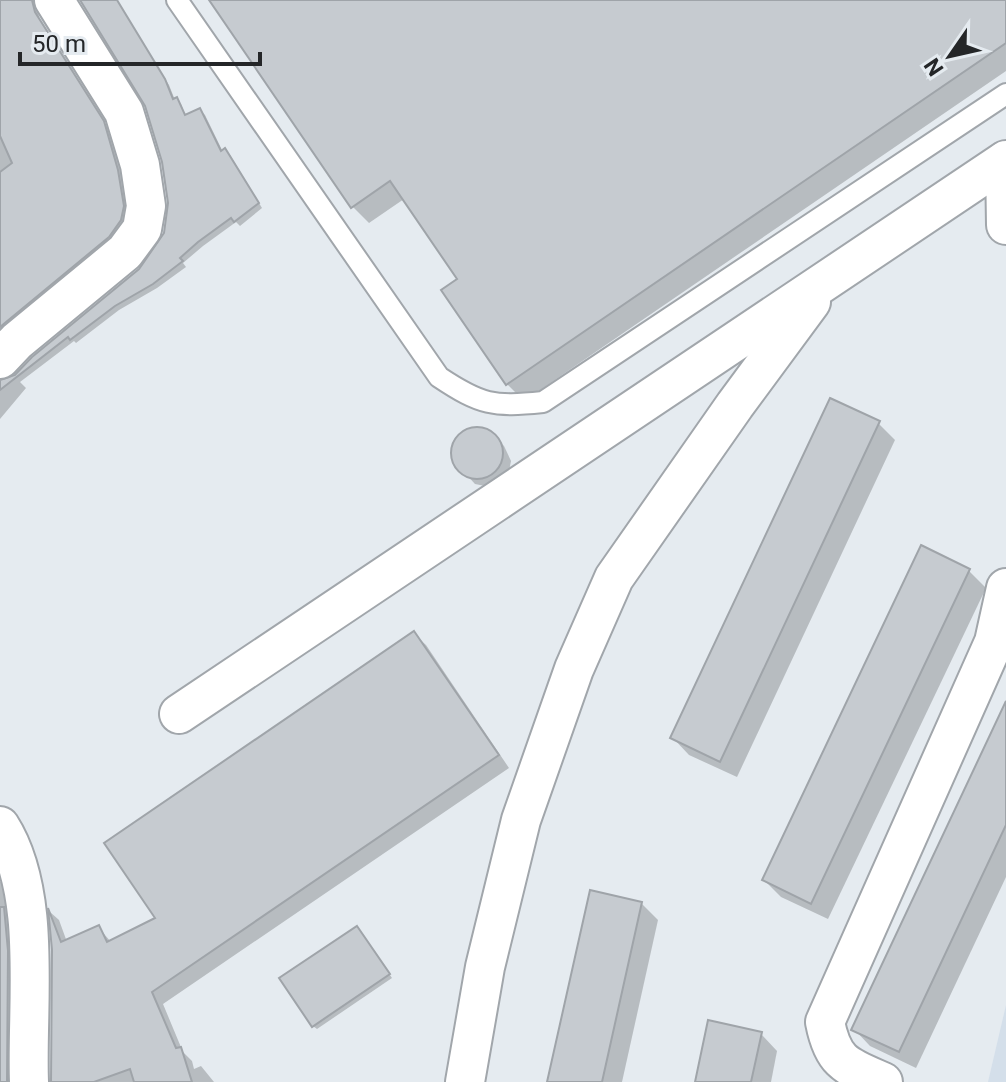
<svg xmlns="http://www.w3.org/2000/svg" width="1006" height="1082" viewBox="0 0 1006 1082" font-family="Roboto,sans-serif">
	<style>
		.built { fill: #d4dfea }
		.shadow { fill: #0003 }
		.building { fill: #c6cbd0; stroke: #9fa4a9; stroke-width: 2 }
		.lines { fill: none; stroke-linecap: round; stroke-linejoin: round }
		.service-casing { stroke: #a1a6ab; stroke-width: 24 }
		.minor-casing { stroke: #a1a6ab; stroke-width: 42 }
		.service { stroke: #fff; stroke-width: 20 }
		.minor { stroke: #fff; stroke-width: 38 }
	</style>
	<rect width="100%" height="100%" fill="#e5ebf0"/>
	<path class="built" d="M1006 1005V1082H988Z"/>
	<g class="shadow">
		<path d="M0 0H37L39 18 108 128 122 176 127 211 125 225 113 241 0 336Z"/>
		<path d="M82 0H107L131 25 169 85 175 100 181 104 186 117 200 110 205 115 223 152 230 155 262 208 240 226 236 222 203 246 183 263 186 267 157 288 119 310 76 343 74 341 20 382 26 388 0 419V382H8L140 270 162 242 170 210 163 158 144 100Z"/>
		<path d="M211 0H1006V71L524 401 507 384 443 290 459 279 404 199 369 223 352 206Z"/>
		<path d="M878 423 895 440 737 777 689 755 673 738Z"/>
		<path d="M480 428 495 436 504 446 511 461 508 476 490 487 475 484 455 462 453 454 458 438 472 429Z"/>
		<path d="M922 548 969 571 986 588 828 919 781 897 764 880Z"/>
		<path d="M414 634 426 645 509 768 163 1004 183 1052 192 1061 194 1069 201 1066 214 1082H53L54 950 50 912 59 920 67 942 98 927 111 942 158 919Z"/>
		<path d="M1006 706V877L916 1068 870 1046 854 1029Z"/>
		<path d="M0 881 8 889 18 1082H0Z"/>
		<path d="M641 903 658 920 622 1082H549Z"/>
		<path d="M360 932 392 978 317 1029 313 1026Z"/>
		<path d="M761 1034 777 1051 771 1082H697Z"/>
	</g>
	<g class="building">
		<path d="M0 0H32L35 12 104 121 118 170 124 206 121 220 109 237 0 327V172L12 163 0 136Z"/>
		<path d="M80 0H117L165 79 173 99 177 97 185 115 200 108 221 151 225 148 259 203 234 222 231 218 198 242 180 258 183 261 153 284 115 306 70 340 68 337 0 390V380L15 375 32 357 139 269 164 233 168 203 162 162 145 106Z"/>
		<path d="M209 0H1006V43L506 385 441 290 457 279 390 181 351 208Z"/>
		<path d="M830 398 880 421 720 762 670 738Z"/>
		<circle cx="477" cy="453" r="26"/>
		<path d="M921 545 970 569 811 904 762 880Z"/>
		<path d="M414 631 499 755 152 992 176 1048 181 1047 192 1082H134L130 1069 94 1082H51L52 950 48 908 61 942 99 925 107 942 155 918 104 843Z"/>
		<path d="M1006 701V825L899 1052 851 1030Z"/>
		<path d="M590 890 642 902 602 1082H547Z"/>
		<path d="M0 907H4L8 951 7 1082H0Z"/>
		<path d="M357 926 390 974 312 1027 279 978Z"/>
		<path d="M708 1020 762 1032 751 1082H695Z"/>
	</g>
	<g class="lines">
		<defs>
			<path id="service" d="M177 0 439 377C481 405 493 407 543 402L1006 94"/>
			<g id="minor">
				<path d="M1005 161 1006 225"/>
				<path d="M0 359 17 341 125 252 142 229 146 206 140 165 124 112 54 0"/>
				<path d="M179 714 1006 160"/>
				<path d="M0 826C43 893 26 1005 29 1082"/>
				<path d="M465 1082 485 967 521 820 574 669 614 578 735 405 811 302"/>
				<path d="M883 1082C846 1066 833 1063 825 1022L994 642 1006 588"/>
			</g>
		</defs>
		<use href="#service" class="service-casing"/>
		<use href="#minor" class="minor-casing"/>
		<use href="#service" class="service"/>
		<use href="#minor" class="minor"/>
	</g>
	<g transform="translate(950 56) rotate(236)" stroke="#e5ebf0" stroke-width="6" paint-order="stroke">
	<path d="M0-6L14 30L0 20L-14 30Z" fill="#242628"/>
	<text y="-12" font-size="22" font-weight="bold" text-anchor="middle" fill="#242628">N</text>
	</g>
	<path d="M20 52v12h240v-12" fill="none" stroke="#242628" stroke-width="4"/>
	<text x="32" y="52" font-size="24" fill="#242628" stroke="#e5ebf0" stroke-width="6" paint-order="stroke">50 m</text>
</svg>
